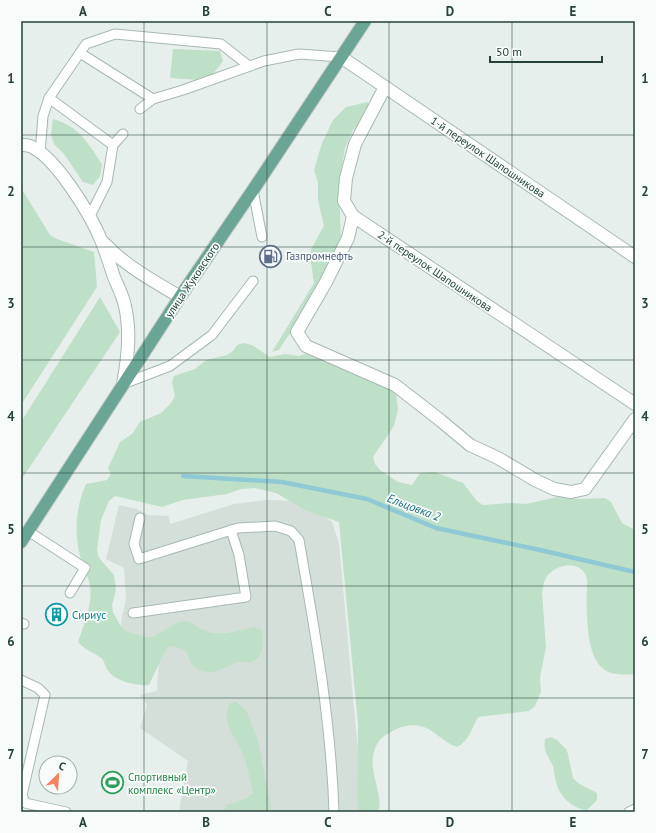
<svg xmlns="http://www.w3.org/2000/svg" width="656" height="833" viewBox="0 0 656 833" font-family="'PT Sans',sans-serif">
	<style>
		.built { fill: #d4dfda }
		.green { fill: #bfe0c8 }
		.lines { fill: none; stroke-linecap: round; stroke-linejoin: round }
		.stream { stroke: #8ec9d4; stroke-width: 4.5 }
		.service-casing { stroke: #a8b8b2; stroke-width: 11 }
		.minor-casing { stroke: #a8b8b2; stroke-width: 14 }
		.primary-casing { stroke: #c2cac8; stroke-width: 14 }
		.service { stroke: #fff; stroke-width: 9 }
		.minor { stroke: #fff; stroke-width: 12 }
		.primary { stroke: #6aa596; stroke-width: 12 }
		.grid { fill: none; stroke: #24423a; stroke-width: 1; stroke-opacity: 0.55 }
		.labels { text-anchor: middle; dominant-baseline: central; stroke-width: 3.5; stroke-linejoin: round; paint-order: stroke }
		.street-label { font-size: 11px; fill: #24423a; stroke: #f7fbf9 }
		.service-label { font-size: 11px; fill: #4e5e75; stroke: #f7fbf9; text-anchor: start }
		.culture-label { font-size: 11px; fill: #0d838f; stroke: #f7fbf9; text-anchor: start }
		.leisure-label { font-size: 11px; fill: #27864d; stroke: #f7fbf9; text-anchor: start }
		.water-label { font-size: 12px; font-style: italic; fill: #1c6f80; stroke: #f7fbf9 }
		.neatline { fill: none; stroke: #24423a; stroke-width: 1.5 }
		.grid-label { font-size: 13px; text-anchor: middle; font-weight: bold; fill: #24423a }
	</style>
	<rect width="100%" height="100%" fill="#e6efeb"/>
	<path class="built" d="M267 500 303 501 332 522 339 543 358 753 362 812H179L188 761 140 728 147 705 140 695 157 691 160 644 122 636 121 622 126 599 124 568 106 559 119 505 137 509 148 515 169 516 170 524 234 504Z"/>
	<g class="green">
		<path d="M173 49 220 51 223 61 213 74 200 80 170 78Z"/>
		<path d="M368 102 369 110 364 119 353 130 345 148 339 184 341 241 307 307 279 350 272 352 314 283 310 255 311 249 324 226 318 200V182L314 170 322 143 333 120 346 107Z"/>
		<path d="M53 119C80 127 87 142 102 164L100 176 93 185 83 182 64 154 54 144 51 135Z"/>
		<path d="M21 182 23 183V191L50 235 57 239 94 252 97 287 21 405Z"/>
		<path d="M100 297 120 332 21 480V422Z"/>
		<path d="M244 343 252 345 270 357 285 354 299 356 306 354 321 359 366 379 395 385 398 410 394 426 373 457 375 464 380 470 398 482 412 485 420 473 435 472 463 483 477 501 483 505 511 503 526 504 562 496 577 499 605 498 611 502 622 523 635 530V674C626 675 612 675 605 670 583 656 587 601 587 579 582 559 555 563 546 578 543 583 543 588 542 593L546 647 540 677 541 692 535 706 529 711 478 717C472 728 469 741 457 747 443 743 435 729 420 726 409 724 400 727 391 732 383 736 380 739 376 746 365 770 385 794 378 812H359L357 803 358 724 339 522 307 511 276 493 255 488 241 489 227 494 183 500 162 507 115 496 109 501 101 520 97 550 99 558 114 575 116 590 112 605 113 612 120 625 125 631 146 637H153L178 622 186 621 193 623 198 628 212 633H227L255 627 262 630C264 641 264 659 250 662 245 663 240 661 235 663 220 670 214 676 197 669 191 666 189 656 185 651 182 648 175 647 170 646L165 651 149 685C137 686 117 682 109 672 105 668 105 661 101 658 93 652 85 650 78 642 84 625 93 603 90 585 88 576 83 566 80 556 74 533 76 506 86 484L107 480 111 474 108 468 120 442 132 434 140 422 161 413 171 403 175 396 172 382 174 376 195 369 206 360 227 355 233 351 237 345Z"/>
		<path d="M237 702 247 712 258 741 272 812H223L227 805 247 798 253 793C250 781 248 768 244 757 237 737 220 725 230 703Z"/>
		<path d="M551 737 557 740 567 750 573 778 578 783 597 793V800L587 810C573 809 559 796 556 782 554 777 555 771 553 766 548 755 543 752 545 739Z"/>
	</g>
	<g class="lines">
		<path class="stream" d="M183 476 282 482 367 499 436 528 540 550 635 572"/>
		<defs>
			<g id="service">
				<path d="M80 53 153 99"/>
				<path d="M49 98 113 145"/>
				<path d="M140 109 153 99 183 90 264 61 299 54 341 57"/>
				<path d="M40 153 43 116 49 98 86 44 115 34 221 44 249 66"/>
				<path d="M253 190 262 237"/>
				<path d="M90 216 107 182 113 145 123 134"/>
				<path d="M123 384 170 366 212 335 253 281"/>
				<path d="M140 518 134 544 139 559 238 528 275 526 291 531 299 540C315 631 331 720 334 812"/>
				<path d="M28 531 85 568 70 593"/>
				<path d="M133 613 246 597 239 555 231 530"/>
				<path d="M21 623 24 624"/>
				<path d="M21 680 38 688 45 695 22 795 25 803 66 812"/>
				<path d="M629 812 635 809"/>
			</g>
			<g id="minor">
				<path d="M341 57 635 257"/>
				<path d="M385 87 355 144 346 178 344 201 353 216 635 404"/>
				<path d="M21 145C24 145 27 145 30 146 55 156 91 215 101 240 106 252 110 265 114 277 118 287 123 296 125 306 131 332 128 358 123 384"/>
				<path d="M353 216 348 238 326 282 297 332 306 346 395 385 440 420 470 445 498 458 535 480 554 489 571 492 585 489 635 419"/>
				<path d="M104 243C125 266 154 281 180 297"/>
			</g>
			<path id="primary" d="M21 542 180 297 253 190 365 21"/>
		</defs>
		<use href="#service" class="service-casing"/>
		<use href="#minor" class="minor-casing"/>
		<use href="#primary" class="primary-casing"/>
		<use href="#service" class="service"/>
		<use href="#minor" class="minor"/>
		<use href="#primary" class="primary"/>
	</g>
	<path class="grid" d="M144 21V812M267 21V812M389 21V812M512 21V812M21 135H635M21 247H635M21 360H635M21 473H635M21 586H635M21 698H635"/>
	<defs>
		<symbol id="fuel-ring" viewBox="-11 -11 22 22"><circle r="9.5" fill="#f7fbf9" stroke="#5c6f8a" stroke-width="1.5"/><path d="M-5.5-6h7V0h2V4h1.3V-2.5L3-4.5l.8-.8L6-3V5H2.5V1h-1V6h-7ZM-4.2-4.7v3.2H.2V-4.7Z" fill="#5c6f8a"/></symbol>
		<symbol id="building-ring" viewBox="-11 -11 22 22"><circle r="9.5" fill="#f7fbf9" stroke="#0f9aa8" stroke-width="1.5"/><path d="M-4-6H4V6H1V3H-1V6H-4ZM-2.5-4.3h1.7v1.8h-1.7ZM.8-4.3h1.7v1.8H.8ZM-2.5-1h1.7V.8h-1.7ZM.8-1h1.7V.8H.8Z" fill="#0f9aa8"/></symbol>
		<symbol id="stadium-ring" viewBox="-11 -11 22 22"><circle r="9.5" fill="#f7fbf9" stroke="#2e9e5b" stroke-width="1.5"/><path d="M0-5a6.5 5 0 1 0 0 10a6.5 5 0 1 0 0-10ZM-3.5-1.8h7v3.6h-7Z" fill="#2e9e5b"/></symbol>
	</defs>
	<g fill-rule="evenodd">
		<use href="#fuel-ring" x="258" y="244" width="25" height="25"/>
		<use href="#building-ring" x="44" y="602" width="25" height="25"/>
		<use href="#stadium-ring" x="100" y="770" width="25" height="25"/>
	</g>
	<g class="labels">
		<g class="street-label">
			<text transform="translate(488 157) rotate(34)">1-й переулок Шапошникова</text>
			<text transform="translate(435 271) rotate(34)">2-й переулок Шапошникова</text>
			<text transform="translate(192 280) rotate(-56)">улица Жуковского</text>
		</g>
		<g class="service-label">
			<text x="286" y="256">Газпромнефть</text>
		</g>
		<g class="culture-label">
			<text x="72" y="615">Сириус</text>
		</g>
		<g class="leisure-label">
			<text x="128" y="777">Спортивный<tspan x="128" dy="13">комплекс «Центр»</tspan></text>
		</g>
		<g class="water-label">
			<text transform="translate(414 507) rotate(21)">Ельцовка 2</text>
		</g>
	</g>
	<rect width="656" height="833" fill="none" stroke="#f7fbf9" stroke-width="44"/>
	<g transform="translate(58 775) rotate(25)"><circle r="19" fill="#f7fbf9" stroke="#a3b1ad"/>
	<path d="M0-3L7 15L0 10L-7 15Z" fill="#f4845f"/>
	<text y="-6" font-size="11" font-weight="bold" text-anchor="middle" fill="#24423a">С</text>
	</g>
	<path d="M490 56v6h112v-6" fill="none" stroke="#24423a" stroke-width="2"/>
	<text x="496" y="56" font-size="12" fill="#24423a" stroke="#f7fbf9" stroke-width="3" paint-order="stroke">50 m</text>
	<rect x="22" y="22" width="612" height="789" class="neatline"/>
	<g class="grid-label">
		<text x="83" y="16">A</text>
		<text x="206" y="16">B</text>
		<text x="328" y="16">C</text>
		<text x="450" y="16">D</text>
		<text x="573" y="16">E</text>
		<text x="11" y="83">1</text>
		<text x="645" y="83">1</text>
		<text x="11" y="196">2</text>
		<text x="645" y="196">2</text>
		<text x="11" y="308">3</text>
		<text x="645" y="308">3</text>
		<text x="11" y="421">4</text>
		<text x="645" y="421">4</text>
		<text x="11" y="534">5</text>
		<text x="645" y="534">5</text>
		<text x="11" y="646">6</text>
		<text x="645" y="646">6</text>
		<text x="11" y="759">7</text>
		<text x="645" y="759">7</text>
		<text x="83" y="827">A</text>
		<text x="206" y="827">B</text>
		<text x="328" y="827">C</text>
		<text x="450" y="827">D</text>
		<text x="573" y="827">E</text>
	</g>
</svg>
